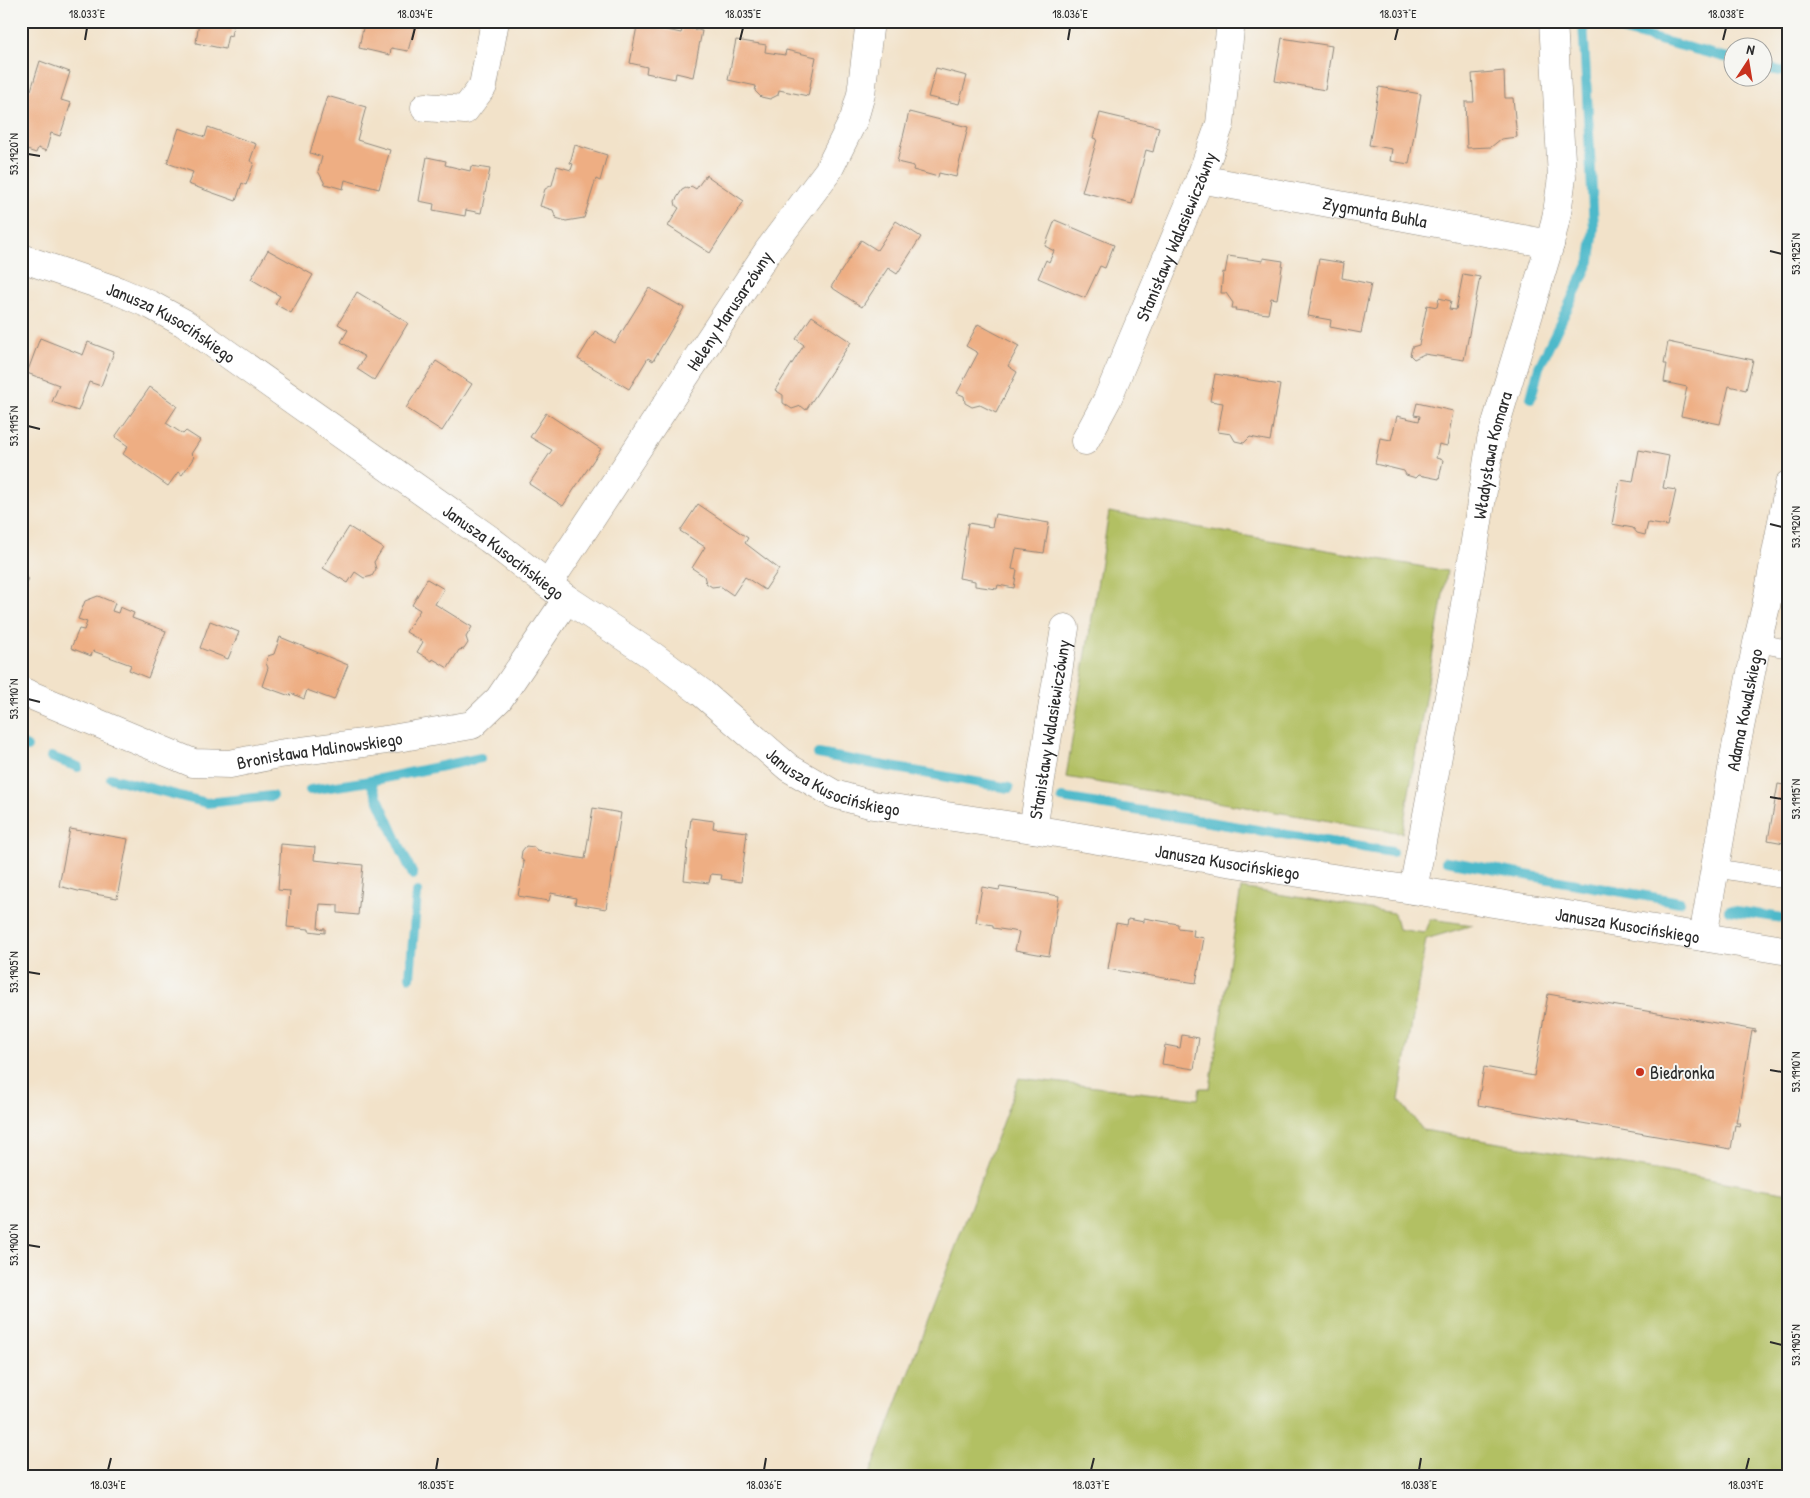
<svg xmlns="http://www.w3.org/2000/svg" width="1810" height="1498" viewBox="0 0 1810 1498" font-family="'Patrick Hand',sans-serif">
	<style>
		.green { fill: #b2c063; stroke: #6e7647 }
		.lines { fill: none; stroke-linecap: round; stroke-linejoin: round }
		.stream { stroke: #4eb9ca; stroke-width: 10 }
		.building { fill: #eeae83 }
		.service-casing { stroke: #8e867a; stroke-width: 19 }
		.minor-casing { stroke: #8e867a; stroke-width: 29 }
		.service { stroke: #fff; stroke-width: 18 }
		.minor { stroke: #fff; stroke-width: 28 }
		.ticks { fill: none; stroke: #2b2b2b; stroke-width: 2 }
		.poi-dot { fill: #c8321e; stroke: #f6f6f2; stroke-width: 2 }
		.labels { text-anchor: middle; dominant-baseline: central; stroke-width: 4; stroke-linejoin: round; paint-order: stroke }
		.street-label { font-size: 18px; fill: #2b2b2b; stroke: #f6f6f2 }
		.poi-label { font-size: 18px; fill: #2b2b2b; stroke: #f6f6f2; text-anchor: start }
		.neatline { fill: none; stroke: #2b2b2b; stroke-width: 2 }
		.ticks-label { font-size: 12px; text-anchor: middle; fill: #2b2b2b }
	</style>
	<rect width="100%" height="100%" fill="#f6f6f2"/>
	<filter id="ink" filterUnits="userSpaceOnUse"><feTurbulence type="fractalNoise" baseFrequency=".02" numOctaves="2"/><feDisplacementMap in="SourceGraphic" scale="10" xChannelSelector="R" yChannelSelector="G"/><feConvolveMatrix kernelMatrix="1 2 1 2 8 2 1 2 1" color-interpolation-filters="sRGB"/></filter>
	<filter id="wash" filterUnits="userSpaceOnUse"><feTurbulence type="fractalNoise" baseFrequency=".0096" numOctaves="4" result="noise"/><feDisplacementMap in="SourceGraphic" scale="20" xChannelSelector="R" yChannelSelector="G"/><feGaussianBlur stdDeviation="1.12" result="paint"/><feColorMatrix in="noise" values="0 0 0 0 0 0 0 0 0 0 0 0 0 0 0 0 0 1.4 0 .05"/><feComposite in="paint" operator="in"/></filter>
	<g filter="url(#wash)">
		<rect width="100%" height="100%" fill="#f2e2c9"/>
		<g class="green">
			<path d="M1109 512 1447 571 1402 833 1066 777Z"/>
			<path d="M1241 888 1394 913 1398 929 1424 933 1430 919 1473 925 1426 939 1399 1100 1423 1130 1789 1193V1477H869L1019 1078 1198 1099 1200 1088H1210Z"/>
		</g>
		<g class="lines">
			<g class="stream">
				<path d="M1586 21 1732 59"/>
				<path d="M1762 67 1789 73"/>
				<path d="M1531 398 1539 367 1590 261 1594 228 1583 21"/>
				<path d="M21 744 27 747"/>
				<path d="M818 754 1009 788"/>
				<path d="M51 757 78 767"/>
				<path d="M111 778 207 803 272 796"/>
				<path d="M370 781 413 875"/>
				<path d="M310 790 370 781 481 758"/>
				<path d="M1062 798 1392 852"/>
				<path d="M1446 861 1680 902"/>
				<path d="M1729 910 1789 919"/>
				<path d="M410 977 417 892"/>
			</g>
		</g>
		<g id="blocks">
			<g class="building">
				<path d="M199 21H234L231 36 228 35 225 49 196 43Z"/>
				<path d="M363 21H416L408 51 391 48 390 55 359 48 364 23Z"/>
				<path d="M638 21 659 23 658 28 681 33 683 27 702 31 693 77 676 73 675 79 646 73 647 67 630 63Z"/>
				<path d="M1282 38 1332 46 1325 90 1275 81Z"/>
				<path d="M736 40 766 45 765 52 785 55 786 50 816 57 808 96 779 90 778 95 770 99 761 97 755 91 756 86 728 80Z"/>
				<path d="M40 61 70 72 61 100 71 103 60 136 51 133 46 151 38 148 36 153 21 148V87L31 90Z"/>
				<path d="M936 68 967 76 959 104 928 97Z"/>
				<path d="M1504 71 1505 98H1513L1517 137 1501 139 1491 147 1467 148 1465 102H1474L1472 74Z"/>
				<path d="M1379 87 1421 94 1409 164 1390 161 1392 149 1369 145Z"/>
				<path d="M327 96 366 107 357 140 390 150 379 189 345 180 343 189 325 184 318 171 322 157 310 153Z"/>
				<path d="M909 112 968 127 956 177 939 173 938 177 913 170 914 166 897 162Z"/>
				<path d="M1100 113 1159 127 1153 152 1146 150 1132 204 1082 192 1097 139 1093 138Z"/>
				<path d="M208 127 256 144 250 161 254 163 246 185 242 183 236 201 188 184 193 172 167 163 179 128 205 137Z"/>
				<path d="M575 145 607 155 600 181 596 179 584 218 566 221 556 218 553 210 540 206 545 189 552 185 557 166 571 170 573 164 570 163Z"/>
				<path d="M427 157 446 161 445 165 470 171 471 166 490 169 481 213 466 210 465 216 433 210 434 204 419 201Z"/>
				<path d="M706 175 744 201 710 253 668 226 679 208 676 206 675 201 682 190 686 188 688 189 691 186 696 189Z"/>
				<path d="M1055 220 1114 245 1105 268 1100 266 1085 298 1038 278 1046 260 1049 262 1054 251 1045 246Z"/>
				<path d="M896 221 921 237 897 274 888 268 862 307 831 287 861 240 877 250Z"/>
				<path d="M268 250 313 275 291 313 275 304 280 296 251 279Z"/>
				<path d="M1228 256 1263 261V258L1283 261 1277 299 1271 298 1268 314 1235 310 1236 308H1232L1233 303 1226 293H1221L1223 272 1225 273Z"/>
				<path d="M1319 259 1344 263 1342 278 1371 284 1361 333 1330 327 1331 320 1308 316Z"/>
				<path d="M1463 274 1480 277 1464 360 1424 354 1414 359 1410 355 1412 347 1419 345 1427 305 1437 307 1439 298 1451 301 1449 309 1456 310Z"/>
				<path d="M649 288 684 308 653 361 648 358 629 389 578 359 595 331 615 343Z"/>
				<path d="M357 292 408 323 374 380 357 369 365 357 341 342 348 330 338 324Z"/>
				<path d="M812 316 851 342 806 410 801 406 792 409 783 403V395L775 390 804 345 796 339Z"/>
				<path d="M978 324 1019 346 1008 366 1017 372 996 413 980 405 972 407 965 403 964 396 957 393 978 353 966 346Z"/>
				<path d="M40 338 83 355 88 342 114 352 101 386 89 382 78 411 52 402 59 385 27 373Z"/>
				<path d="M1668 342 1753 360 1746 390 1729 386 1720 424 1681 416 1687 387 1664 382 1667 364H1664Z"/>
				<path d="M436 361 472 384 442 431 406 408Z"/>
				<path d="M1215 374 1280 385 1270 441 1250 437 1244 443 1235 441 1231 434 1218 432 1223 403 1210 401Z"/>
				<path d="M150 387 177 406 166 423 183 434 186 431 200 440 191 454 194 457 182 475 178 472 168 486 123 454 128 446 115 437Z"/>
				<path d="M1417 403 1453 411 1447 446 1439 444 1436 458 1443 460 1439 479 1419 475 1416 478 1406 475 1404 471 1375 464 1380 438 1391 440 1397 416 1419 421 1420 416 1414 415Z"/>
				<path d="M546 413 601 449 563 506 529 484 552 450 530 437Z"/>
				<path d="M1639 450 1669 456 1663 488 1676 490 1668 526 1648 523 1645 535 1637 533 1633 528 1612 524 1620 480 1633 482Z"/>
				<path d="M698 504 748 538 745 543 779 569 765 590 745 577 733 595 720 586 712 587 706 583 704 576 692 568 705 547 680 531Z"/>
				<path d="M995 514 1049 523 1044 553 1016 549 1012 569 1017 570 1014 588 998 585 997 589 975 586V581L959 578 968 523 992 527Z"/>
				<path d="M349 527 383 548 374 562 376 569 372 576 364 578 355 572 348 583 323 568Z"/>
				<path d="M21 575 28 578 21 596Z"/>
				<path d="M427 579 444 589 435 604 472 627 466 637 468 643 464 649 459 650 448 668 433 659 432 661 417 652 423 642 406 632 420 610 412 605Z"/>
				<path d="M98 596 115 603 112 611 118 613 120 607 134 613 132 618 166 631 148 678 129 670 131 665 93 651 91 656 71 648 79 629 84 630 87 622 78 619 85 601Z"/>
				<path d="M210 621 239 632 228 659 200 648Z"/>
				<path d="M280 637 348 665 334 700 307 690 304 699 291 693 290 696 262 686 268 668 266 663 268 656 274 654Z"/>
				<path d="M1788 738H1789V755L1785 754Z"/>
				<path d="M1778 784 1789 786V844L1768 840Z"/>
				<path d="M593 808 621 813 606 909 575 904 576 898 551 893 549 901 518 896 524 862 521 858 522 851 526 846 534 847 537 851 585 859Z"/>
				<path d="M691 818 714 821 713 828 747 832 741 882 721 879 722 875 711 874 709 883 684 880Z"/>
				<path d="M70 829 128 839 117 898 78 891 59 886Z"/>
				<path d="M281 844 315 847 314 860 363 865 358 915 338 913V905L320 904 318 928 323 930V928H325V933L309 931V929L287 927 290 891 278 890Z"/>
				<path d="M982 887 999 890 1000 887 1059 896 1049 956 1015 950 1019 932 993 928V925L976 922Z"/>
				<path d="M1144 918 1178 924V928L1194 930 1193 936 1204 938 1196 983 1108 969 1116 923 1127 925 1128 919 1144 922Z"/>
				<path d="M1548 994 1756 1030V1032L1752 1031 1736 1123H1740L1739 1126 1735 1125 1731 1149 1478 1105 1484 1067 1534 1076Z"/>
				<path d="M1182 1035 1199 1038 1194 1069 1162 1064 1165 1045 1180 1048Z"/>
			</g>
		</g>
	</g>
	<g filter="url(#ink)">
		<use href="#blocks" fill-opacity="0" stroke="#8e867a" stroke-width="1"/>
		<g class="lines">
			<defs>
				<g id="service">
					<path d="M1757 643 1789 649"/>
					<path d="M1715 868 1789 880"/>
				</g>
				<g id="minor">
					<path d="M425 107 465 110 483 86 495 21"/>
					<path id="s1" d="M1200 179 1550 244"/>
					<path id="s2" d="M21 258 118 291 151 305 184 323 489 539 567 599 653 656 702 693 789 768 834 794 873 805 1033 829 1227 862 1413 890 1789 951"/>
					<path id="s3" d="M1085 441 1107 400 1200 179 1220 124 1231 21"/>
					<path id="s4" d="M548 584 768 251 828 171 854 119 861 94 870 21"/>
					<path id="s5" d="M21 691 193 763 230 764 279 754 386 740 472 725 499 699 567 599"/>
					<path id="s6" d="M1033 829 1065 628"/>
					<path id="s7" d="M1413 890 1458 648 1491 440 1550 244 1557 213 1562 177 1553 21"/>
					<path id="s8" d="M1703 937 1735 752 1757 643 1766 606 1789 484"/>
				</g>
			</defs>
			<use href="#service" class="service-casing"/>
			<use href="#minor" class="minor-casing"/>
			<use href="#service" class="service"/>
			<use href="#minor" class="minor"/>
		</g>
	</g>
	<path class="ticks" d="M85 40 87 28M412 40 415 28M740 40 743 28M1068 40 1070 28M1395 40 1398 28M1723 40 1726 28M28 154 40 156M1770 251 1782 254M28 426 40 429M1770 524 1782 527M28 699 40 702M1770 797 1782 799M28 972 40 974M1770 1070 1782 1072M28 1245 40 1247M1770 1342 1782 1345M108 1470 111 1458M436 1470 438 1458M764 1470 766 1458M1091 1470 1094 1458M1419 1470 1421 1458M1746 1470 1749 1458"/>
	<circle class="poi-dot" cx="1640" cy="1072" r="5"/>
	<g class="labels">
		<g class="street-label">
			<text stroke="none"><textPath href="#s1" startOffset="178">Zygmunta Buhla</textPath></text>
			<text stroke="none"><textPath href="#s3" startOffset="224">Stanisławy Walasiewiczówny</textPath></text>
			<text stroke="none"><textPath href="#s4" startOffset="328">Heleny Marusarzówny</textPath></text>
			<text stroke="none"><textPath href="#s2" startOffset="164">Janusza Kusocińskiego</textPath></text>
			<text stroke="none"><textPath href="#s7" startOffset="442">Władysława Komara</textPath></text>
			<text stroke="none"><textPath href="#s2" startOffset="569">Janusza Kusocińskiego</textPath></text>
			<text stroke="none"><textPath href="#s8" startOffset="231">Adama Kowalskiego</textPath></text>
			<text stroke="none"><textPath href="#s6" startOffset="101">Stanisławy Walasiewiczówny</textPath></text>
			<text stroke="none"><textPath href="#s5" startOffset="314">Bronisława Malinowskiego</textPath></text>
			<text stroke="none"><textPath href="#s2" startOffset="974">Janusza Kusocińskiego</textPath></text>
			<text stroke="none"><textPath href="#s2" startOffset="1379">Janusza Kusocińskiego</textPath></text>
			<text stroke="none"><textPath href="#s2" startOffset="1784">Janusza Kusocińskiego</textPath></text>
		</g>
		<g class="poi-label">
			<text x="1650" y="1072">Biedronka</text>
		</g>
	</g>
	<rect width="1810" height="1498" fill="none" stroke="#f6f6f2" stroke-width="55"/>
	<g transform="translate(1748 62) rotate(12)"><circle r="24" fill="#f6f6f2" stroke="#a5a5a2"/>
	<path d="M0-4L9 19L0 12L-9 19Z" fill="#c8321e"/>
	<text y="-8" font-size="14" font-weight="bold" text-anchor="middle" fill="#2b2b2b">N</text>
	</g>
	<rect x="28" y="28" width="1754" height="1442" class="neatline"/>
	<g class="ticks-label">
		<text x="87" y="18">18.033°E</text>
		<text x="415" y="18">18.034°E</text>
		<text x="743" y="18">18.035°E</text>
		<text x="1070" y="18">18.036°E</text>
		<text x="1398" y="18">18.037°E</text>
		<text x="1726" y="18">18.038°E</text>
		<text transform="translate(14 154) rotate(-90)" y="4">53.1920°N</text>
		<text transform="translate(1796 254) rotate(-90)" y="4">53.1925°N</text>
		<text transform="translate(14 426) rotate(-90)" y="4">53.1915°N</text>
		<text transform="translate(1796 527) rotate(-90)" y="4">53.1920°N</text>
		<text transform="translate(14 699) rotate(-90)" y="4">53.1910°N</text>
		<text transform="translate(1796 799) rotate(-90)" y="4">53.1915°N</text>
		<text transform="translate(14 972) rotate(-90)" y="4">53.1905°N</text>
		<text transform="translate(1796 1072) rotate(-90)" y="4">53.1910°N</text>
		<text transform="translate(14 1245) rotate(-90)" y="4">53.1900°N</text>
		<text transform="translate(1796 1345) rotate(-90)" y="4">53.1905°N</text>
		<text x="108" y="1489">18.034°E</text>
		<text x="436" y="1489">18.035°E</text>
		<text x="764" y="1489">18.036°E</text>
		<text x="1091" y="1489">18.037°E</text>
		<text x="1419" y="1489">18.038°E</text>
		<text x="1746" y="1489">18.039°E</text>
	</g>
</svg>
